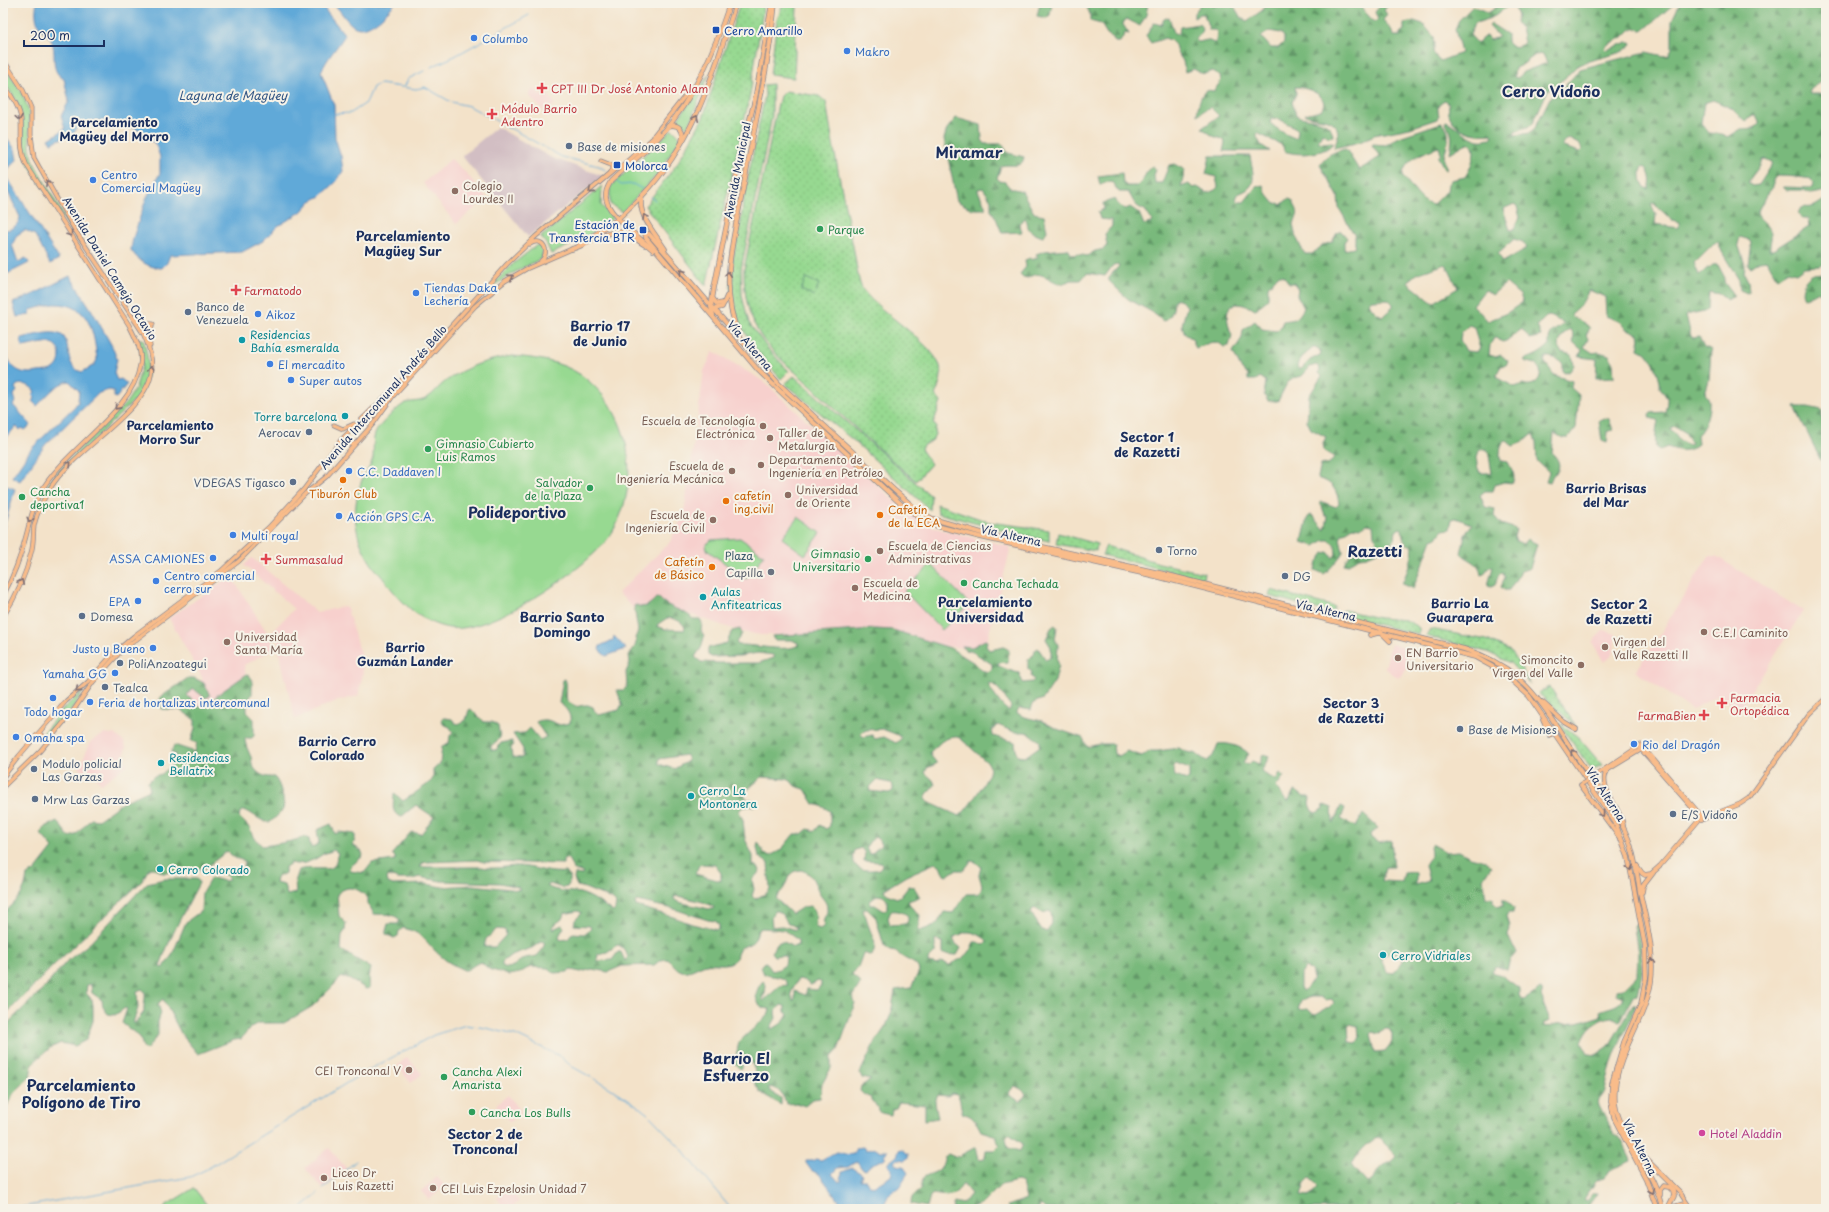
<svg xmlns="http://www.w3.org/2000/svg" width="1829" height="1212" viewBox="0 0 1829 1212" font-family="'Playpen Sans',sans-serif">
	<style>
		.built { fill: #f7d0cd }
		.industrial { fill: #d2bec3 }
		.grass { fill: url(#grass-dots); stroke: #598478 }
		.forest { fill: url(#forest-firs); stroke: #4a746c; fill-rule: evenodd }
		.park { fill: #97d991; stroke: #598478 }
		.water { fill: #61a9d8; stroke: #3e6c9b }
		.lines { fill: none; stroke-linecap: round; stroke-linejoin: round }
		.stream { stroke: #61a9d8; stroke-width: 1 }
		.major-casing { stroke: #878894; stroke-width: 5 }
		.highway-casing { stroke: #878894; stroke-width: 5.5 }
		.major { stroke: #f9bc8a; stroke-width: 3.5 }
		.highway { stroke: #f9bc8a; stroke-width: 4 }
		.major-bridge-casing { stroke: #878894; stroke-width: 5; stroke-linecap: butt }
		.major-bridge { stroke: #f9bc8a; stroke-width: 3.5 }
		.oneway { stroke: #7f6e72 }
		.transit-dot { fill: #1a4fb4; stroke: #f7f3e8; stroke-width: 1.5 }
		.shop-dot { fill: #3f7fe0; stroke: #f7f3e8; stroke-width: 1.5 }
		.health-dot { fill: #e0444e; stroke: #f7f3e8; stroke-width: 1.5 }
		.service-dot { fill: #5c6f8a; stroke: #f7f3e8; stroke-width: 1.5 }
		.education-dot { fill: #8d6e63; stroke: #f7f3e8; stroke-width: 1.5 }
		.leisure-dot { fill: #2e9e5b; stroke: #f7f3e8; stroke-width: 1.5 }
		.culture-dot { fill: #0f9aa8; stroke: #f7f3e8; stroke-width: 1.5 }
		.food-dot { fill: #e8710a; stroke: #f7f3e8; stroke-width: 1.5 }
		.worship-dot { fill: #6b7280; stroke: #f7f3e8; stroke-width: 1.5 }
		.hotel-dot { fill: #d1479c; stroke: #f7f3e8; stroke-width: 1.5 }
		.labels { text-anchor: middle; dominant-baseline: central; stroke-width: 4; stroke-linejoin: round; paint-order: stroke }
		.transit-label { font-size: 11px; fill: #164399; stroke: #f7f3e8; text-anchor: start }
		.shop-label { font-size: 11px; fill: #366cbe; stroke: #f7f3e8; text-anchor: start }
		.health-label { font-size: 11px; fill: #be3a42; stroke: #f7f3e8; text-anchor: start }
		.service-label { font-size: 11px; fill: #4e5e75; stroke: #f7f3e8; text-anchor: start }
		.street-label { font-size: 11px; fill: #1b2f5e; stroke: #f7f3e8 }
		.education-label { font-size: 11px; fill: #785e54; stroke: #f7f3e8; text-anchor: start }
		.leisure-label { font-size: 11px; fill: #27864d; stroke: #f7f3e8; text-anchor: start }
		.culture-label { font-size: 11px; fill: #0d838f; stroke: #f7f3e8; text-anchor: start }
		.food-label { font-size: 11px; fill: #c56008; stroke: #f7f3e8; text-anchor: start }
		.park-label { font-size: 11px; fill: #3a5a6b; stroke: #f7f3e8 }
		.worship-label { font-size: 11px; fill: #5b616d; stroke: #f7f3e8; text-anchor: end }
		.hotel-label { font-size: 11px; fill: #b23c85; stroke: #f7f3e8; text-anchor: start }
		.water-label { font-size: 12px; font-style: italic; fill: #305483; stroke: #f7f3e8 }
		.neighbourhood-label { font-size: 12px; font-weight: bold; fill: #1b2f5e; stroke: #f7f3e8 }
		.quarter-label { font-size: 13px; font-weight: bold; fill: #1b2f5e; stroke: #f7f3e8 }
		.district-label { font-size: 15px; font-weight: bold; fill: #1b2f5e; stroke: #f7f3e8 }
	</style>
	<defs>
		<pattern id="grass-dots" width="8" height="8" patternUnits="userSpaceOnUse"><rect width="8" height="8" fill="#97d991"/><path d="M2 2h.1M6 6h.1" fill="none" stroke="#82bb7f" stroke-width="1.8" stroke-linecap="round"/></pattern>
		<pattern id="forest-firs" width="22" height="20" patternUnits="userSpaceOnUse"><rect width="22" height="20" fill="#79b97b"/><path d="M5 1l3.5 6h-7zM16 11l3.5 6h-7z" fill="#629768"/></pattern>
	</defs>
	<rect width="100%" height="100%" fill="#f7f3e8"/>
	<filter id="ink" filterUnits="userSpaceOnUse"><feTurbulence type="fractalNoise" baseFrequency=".025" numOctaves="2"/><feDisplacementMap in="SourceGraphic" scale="8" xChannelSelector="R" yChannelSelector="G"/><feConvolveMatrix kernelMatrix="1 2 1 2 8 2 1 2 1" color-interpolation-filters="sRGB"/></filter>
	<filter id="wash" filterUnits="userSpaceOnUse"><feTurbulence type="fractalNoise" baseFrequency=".012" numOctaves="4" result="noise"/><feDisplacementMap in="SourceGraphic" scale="16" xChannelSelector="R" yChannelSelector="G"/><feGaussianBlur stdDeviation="0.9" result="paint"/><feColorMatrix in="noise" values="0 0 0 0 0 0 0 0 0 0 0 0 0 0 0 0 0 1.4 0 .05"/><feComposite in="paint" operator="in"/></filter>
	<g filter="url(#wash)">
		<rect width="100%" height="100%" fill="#f3e2c9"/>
		<g class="built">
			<path d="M534 88 540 95 546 91 555 104 545 113 528 94Z"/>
			<path d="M451 159 466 173 487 198 456 224 423 183Z"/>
			<path d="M713 351 763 381 898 504 925 523 939 529 1011 547 984 653 965 648 944 646 898 632 761 635 742 632 657 603 642 616 618 593 670 542 684 514 704 371Z"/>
			<path d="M1709 556H1716L1803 611 1740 709 1718 695 1692 710 1635 671 1652 647Z"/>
			<path d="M252 558 317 613 344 606 347 608 356 641 361 653 363 673 358 696 334 702 295 719 278 648 279 643 272 631 294 609 244 565Z"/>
			<path d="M231 576 270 637 274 649 244 665 246 675 201 713 186 694 203 679 169 618Z"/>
			<path d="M1604 630 1616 634 1613 654 1604 662 1592 642Z"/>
			<path d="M1391 644 1411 650 1407 666 1403 674 1398 678 1385 668Z"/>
			<path d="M105 734H115L124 742 126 747 124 756 127 765 101 784 92 774 79 769 91 741Z"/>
			<path d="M407 1057 422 1074 411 1083 397 1066Z"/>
			<path d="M508 1095 522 1112 510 1122 496 1105Z"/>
			<path d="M329 1148 346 1168 322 1188 305 1168Z"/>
			<path d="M437 1177 445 1186 429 1200 421 1191Z"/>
			<path d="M508 1188 519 1201 510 1209H506L497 1198Z"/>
		</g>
		<path class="industrial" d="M497 127 550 157 603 176 528 237 462 156Z"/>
		<g class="grass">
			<path d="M740 3H764L750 95 706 286 645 206 677 164 703 118Z"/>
			<path d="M790 4 797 7 794 78 770 75 777 20 782 7Z"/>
			<path d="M772 84V116L741 269 742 296 749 323 768 349 789 371 781 379C754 349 725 314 731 271 734 248 742 226 743 202L765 95 764 85Z"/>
			<path d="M785 91 819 96 826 102C834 152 844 202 854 251 856 261 858 283 863 290 882 315 929 339 940 366 943 376 939 387 935 395L941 402 933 424 936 426 935 434 932 441 923 445 921 449 931 464 916 481C879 450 844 418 810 385 793 370 771 353 759 333 747 312 744 293 744 269L778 104 780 96Z"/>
			<path d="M794 376 931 496 930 510 854 441 785 384Z"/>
			<path d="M937 504 989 522 1049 530V541L989 527 938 513Z"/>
			<path d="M1058 533 1097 544 1096 551 1056 544Z"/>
			<path d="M1106 546 1159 563 1204 573 1203 579 1102 555Z"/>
			<path d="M1271 590 1335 607 1332 613 1269 596Z"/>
			<path d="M1344 610 1379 618 1406 620 1419 628V635L1338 614Z"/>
			<path d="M1430 629 1487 640 1512 652 1530 684 1510 663 1487 652 1426 636Z"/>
			<path d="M1550 687 1575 725 1538 693Z"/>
			<path d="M1557 721 1578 737 1602 765 1592 770Z"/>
		</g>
		<g class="forest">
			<path d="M1040 3H1052L1050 15 1047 18 1037 16Z"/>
			<path d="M1085 3H1110L1114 5 1119 3H1148L1146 15 1140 26 1127 19 1122 23 1129 34 1125 33 1120 42H1115L1113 38 1107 34 1101 24 1090 21V14Z"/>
			<path d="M1202 3H1232L1241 18 1247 21 1263 10 1266 3H1357L1374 22 1378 20 1375 12 1383 3H1390L1384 10 1387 15 1383 20 1391 29 1394 36H1400V33L1404 30V23L1414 21 1423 24 1434 37 1435 45 1433 52 1438 60 1440 61 1461 53 1455 29 1459 20 1472 7 1474 6 1488 13 1498 6V3H1675L1645 29 1641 30 1635 28 1631 29 1623 37 1607 45 1605 48 1607 50 1627 42H1631L1632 44 1625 50 1619 53 1589 61 1577 66 1565 78 1548 90 1532 125 1515 132 1514 135H1516L1530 133 1534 130 1550 98 1565 86 1580 69 1646 52 1664 56 1669 55 1672 48V20L1680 3H1826V79L1811 89 1809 93 1811 94H1826V154L1824 158 1826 191 1811 194 1804 190H1786L1783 187 1812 188 1813 183 1811 179C1800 177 1788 176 1777 176L1773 179V187L1765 197 1757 213C1759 220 1766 222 1769 228 1774 236 1769 242 1770 250H1773L1809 227 1808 218H1801L1798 214 1800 209 1804 207C1814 209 1817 204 1826 199V263L1820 266 1804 267 1796 273 1788 271 1777 278 1767 260 1759 261 1750 267 1748 265 1751 242 1750 240 1740 237 1738 244 1745 265 1744 273 1748 281 1749 292 1747 293 1740 290 1739 280 1722 252 1718 242 1714 243 1694 263 1699 275C1706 271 1710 263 1718 265L1725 278 1724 282 1734 296 1727 300 1719 294 1709 292 1708 310 1686 315 1691 336 1693 338 1699 337 1704 347 1710 349 1711 351 1709 380 1705 393C1706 396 1709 397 1709 401 1710 412 1705 428 1697 435L1698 444C1686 453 1681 451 1667 447L1660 450 1656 448C1655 443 1656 426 1658 422L1657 420 1650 418 1649 415 1651 413 1665 412C1668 399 1669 397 1660 388 1662 379 1653 360 1647 353 1645 351 1641 351 1638 349L1640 338 1638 334 1626 328 1621 322 1606 316 1605 297 1589 290 1581 305 1571 314 1572 316 1587 325 1590 328 1586 335 1588 339 1584 347 1593 353 1599 352 1609 355 1613 364 1614 377 1596 378 1597 359 1579 357 1582 350 1573 342C1575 338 1573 331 1570 329 1562 333 1556 344 1561 352L1572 355 1574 365 1570 371 1565 373 1563 372V364C1561 360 1551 356 1546 357L1544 361 1554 375 1572 381 1571 388 1579 395 1576 428 1568 438H1563L1554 433 1552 453C1558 459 1561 464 1557 472L1553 475 1550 482 1546 481 1549 472 1537 461 1536 442 1533 435H1531L1523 442 1513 446 1507 441 1504 442C1500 446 1499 455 1501 461L1508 462C1511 469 1517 476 1512 483L1504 482 1494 485 1492 491H1485L1480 495 1485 507 1495 509 1494 516 1501 524 1516 529 1514 537 1516 541 1523 544 1527 539 1537 544 1530 568 1521 571 1509 590H1504L1501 587 1505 578 1503 573 1499 574 1495 584 1491 586 1488 585 1493 567H1489L1483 575 1481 574C1480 561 1466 560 1461 553L1465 535 1472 524 1456 518 1452 519 1450 529 1443 530 1437 537 1432 539 1413 589 1402 584C1405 576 1415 555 1412 547 1410 544 1409 545 1407 544 1402 540 1403 534 1402 529L1400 528 1396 531 1395 537 1389 547 1367 556 1359 557 1347 565 1344 564C1348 549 1372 550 1377 540L1374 536 1373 525 1367 524 1360 528 1353 527 1342 534 1340 538 1343 552C1339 559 1330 569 1324 574L1315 570 1317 563 1324 553 1328 552 1333 558 1336 554 1335 545 1329 540H1324L1315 546 1302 542 1308 517 1311 515 1313 516 1325 530 1328 517 1325 515 1320 501 1336 507 1339 504C1338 492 1332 481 1319 479L1318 477 1321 465 1330 463 1334 457 1324 451 1323 443 1326 437 1311 429 1307 421 1309 396 1322 376 1319 373 1320 368 1316 365 1310 367 1302 376 1294 378 1287 383 1278 401H1268L1264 395 1266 381 1260 377 1256 380H1248V375L1242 370 1233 352 1242 338 1243 330 1255 321 1262 329 1276 331 1280 328 1283 321C1296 319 1296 321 1304 308L1297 295 1298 289 1294 283H1289L1283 275H1278L1268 287V299L1256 309C1250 308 1244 304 1237 304 1222 304 1228 327 1232 335L1229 346 1224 347C1214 337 1207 345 1196 348L1193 344V339L1185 334 1182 325 1187 306 1179 299H1176L1174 300C1174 308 1172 318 1163 321L1152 312 1128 299 1109 281V277L1119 266 1118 264 1113 265 1105 276 1087 273 1081 280H1071L1062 284C1050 282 1041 268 1028 278L1023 277 1020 274 1026 267 1025 260 1030 258 1032 260 1038 257 1036 254 1045 251 1068 249 1072 255 1077 254 1087 256 1095 251 1104 249 1107 245 1105 234 1112 226V221L1111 220 1100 219 1098 212 1104 209 1103 203 1115 199 1119 206 1126 209 1130 207 1139 213 1144 225 1153 222 1145 210C1133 206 1134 200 1128 192H1119L1111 181 1100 185 1098 176 1122 173 1123 183 1127 186H1137L1142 181 1149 168 1153 166 1156 170 1154 175 1155 183H1162L1169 165 1174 164 1185 170 1181 187 1189 184 1193 188 1197 187 1208 193 1215 190 1218 187 1216 177 1206 174 1210 156H1250C1251 164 1257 181 1249 188 1246 191 1242 192 1238 194L1236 199 1239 202H1244L1256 187 1263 185 1266 193 1275 204 1279 203 1281 205 1288 199 1292 200C1297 210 1301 213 1293 223 1293 231 1300 247 1305 254H1312L1323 245 1332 242 1337 233 1341 231 1347 238 1344 242V250L1354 248 1355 245V236L1339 208 1338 196 1320 165C1323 156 1337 150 1346 149L1359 170 1380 157 1372 145 1373 144 1386 145 1399 137 1441 123C1455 130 1444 149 1444 160 1444 163 1446 166 1447 169L1445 170 1438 157 1441 154 1439 147C1426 151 1402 160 1403 177 1412 186 1420 202 1432 205L1447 191 1448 184 1451 180 1465 177C1470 169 1479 150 1470 143L1465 144 1450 153C1452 141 1454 133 1445 123L1446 121C1459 126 1478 150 1493 136L1492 134C1476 136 1458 132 1450 117 1447 111 1451 103 1445 100 1437 103 1437 109 1439 116L1437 119 1410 128 1374 135 1360 142 1334 148C1335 143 1338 139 1338 133 1336 114 1316 122 1305 114L1321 110C1332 95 1305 87 1295 87L1296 94 1292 102 1296 115C1309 121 1332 118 1333 136L1329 137 1322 133 1318 141 1322 143 1332 142 1333 143C1325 155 1297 156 1284 151L1283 146 1280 144 1257 133 1256 135 1261 145 1270 151H1223L1225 143 1224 140 1213 136 1202 128 1219 116 1210 107 1197 115C1198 105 1200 97 1206 90L1214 91 1221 81 1220 76 1212 71C1203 75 1202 74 1194 69L1185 72 1183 61 1177 52 1175 45 1170 40 1165 38 1151 43 1146 36 1154 23 1161 25 1164 19 1169 17 1174 33 1177 34H1179L1180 27 1199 24 1202 28 1201 33 1196 39V41L1199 42 1207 40 1214 43 1216 42 1217 32 1215 30H1211L1209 29 1204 14H1200L1194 18V13ZM1508 6 1515 8 1518 15 1516 22 1521 28 1524 43C1517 48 1512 48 1507 41V34L1491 24 1489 26 1499 37 1490 40 1487 36H1485L1477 43 1470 35 1474 23 1483 21 1495 16ZM1269 31 1281 33 1284 37V42L1278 48H1271L1261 37ZM1543 54 1547 63 1523 72 1518 78 1514 77 1515 68 1522 65 1535 55ZM1713 100 1731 108 1745 121 1753 116H1756L1759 122V125L1754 128 1741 129 1728 137 1721 134 1709 133 1701 123 1704 103ZM1271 118 1279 119 1296 128 1298 130 1297 137 1295 138C1286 135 1277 129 1270 123ZM1569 139 1580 145 1582 150 1580 152 1563 147V142ZM1765 159 1772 162 1770 168 1759 185 1752 186 1748 183C1751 175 1759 170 1762 160ZM1644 166C1650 171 1653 183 1648 189L1644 187C1641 181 1639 170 1644 166ZM1653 203 1672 220 1679 222V227L1677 228 1655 224 1656 215 1651 204ZM1514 204 1517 206 1520 218 1513 230H1510L1503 209ZM1514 239 1523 242 1527 248 1503 262 1498 253ZM1446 264 1458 288 1433 303 1408 283 1409 280 1416 274ZM1506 283 1520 295 1523 302 1507 313 1488 321 1473 305 1483 292 1486 290 1492 295ZM1388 299 1393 304V307L1383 316C1378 315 1370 308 1369 302L1372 300ZM1549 316 1564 323C1556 332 1548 329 1549 345 1542 353 1534 356 1524 360L1526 362C1552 365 1538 391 1523 384L1515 387 1499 379 1496 375 1501 366 1506 365 1508 361 1501 355 1496 357 1489 355 1490 345 1494 338H1497L1502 342 1506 341 1522 329 1530 339 1541 336 1537 326 1546 317ZM1469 325 1474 327 1480 349 1476 352 1466 351 1460 340 1461 333ZM1313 348H1318L1321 353 1320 355 1310 360 1301 369 1298 368 1297 365 1302 357ZM1674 426 1685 432 1691 443 1690 445C1675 440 1681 438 1670 429ZM1480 449 1488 450 1492 473H1481C1475 467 1476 456 1480 449Z"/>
			<path d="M956 118 981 125 982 140 985 144H1002L1008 153 1024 157C1022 170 1010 163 1001 166L997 178 1000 181 1005 182 1010 188 1022 191 1034 213 1044 215 1047 231 1043 237C1039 236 1030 232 1028 228 1027 224 1028 222 1025 218L1019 223 1022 232 1002 233 996 218 991 210V200L983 188 978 189V191L985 205V209H972L957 201 944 139 947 129Z"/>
			<path d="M1826 268 1825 298 1818 291 1806 298H1804C1799 290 1805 277 1814 274 1817 273 1819 274 1823 273Z"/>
			<path d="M1795 407H1808L1822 410V419L1826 422V454L1821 461Z"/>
			<path d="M1605 418 1609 419 1613 430 1608 431 1607 443 1602 441 1599 420Z"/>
			<path d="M656 598H659C668 609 684 609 693 619H700L702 623 701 631 704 637 701 648 695 657 701 662 719 663H758L774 658 773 655 758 653 740 656 712 657 708 655V648L727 643 732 631 740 629 742 634 736 642 738 645C752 644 788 653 798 645V643L792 640H774L772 636 875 629 893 630 950 648 976 664 981 670 988 672 992 669V664L973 652 965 650 962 646 972 647 985 640 987 641 986 646 989 650 1004 647 1009 650 1008 662 998 663 997 665C1003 668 1013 672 1019 673L1023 683 1032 682 1034 680 1031 676 1032 672 1028 669V660L1035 653 1034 651 1038 648 1046 660 1051 657V647L1046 639 1051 628 1055 625 1057 627 1055 639 1058 645 1057 660 1059 665 1055 681 1043 699 1033 703 1031 710 1020 708 1017 711V713L1024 717 1042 721 1057 729 1083 738 1087 747 1100 744H1113L1114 754 1119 756 1127 751 1142 756 1150 751H1158L1179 748 1186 752 1194 753 1207 761 1213 756 1218 744C1227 742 1243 747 1249 754L1243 762 1248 765 1252 761 1259 764 1263 755 1269 757 1261 772 1276 780 1280 773 1284 776 1276 787 1286 801H1289L1293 792 1296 791 1304 797H1309L1310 799 1309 804 1312 811 1316 813 1323 809 1324 805 1332 808 1333 824 1341 806 1345 808 1341 819 1356 827 1363 814 1378 828 1370 834 1371 838 1379 843 1391 840 1394 867H1385L1382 881 1402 882 1404 873 1416 872V885L1429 881 1425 865C1431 853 1432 862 1430 846L1432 844 1446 852 1459 851 1470 857 1486 861 1491 866 1483 879 1486 898 1493 897V902L1498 907 1503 905V898L1514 908 1513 913H1508L1506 917 1509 926 1508 936 1516 953 1510 960 1507 970 1496 966 1491 970 1492 972 1501 975 1519 988V995L1521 999 1524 1000 1532 995 1540 988 1542 989C1543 993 1542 998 1543 1002 1544 1009 1549 1013 1549 1021L1543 1024 1546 1027 1556 1024 1578 1023 1601 1016 1600 1011C1608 1007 1621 1007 1623 997L1616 994V990L1623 989 1637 975 1638 953 1634 927 1636 923 1638 924 1643 967 1638 995 1633 996 1621 1020 1619 1021 1613 1017C1598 1018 1585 1028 1582 1043L1588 1054 1596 1055 1609 1046 1633 1005H1636C1631 1023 1620 1039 1614 1056 1610 1066 1607 1085 1604 1092 1601 1098 1597 1098 1599 1106L1614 1134 1622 1141 1630 1157 1631 1161 1609 1170 1605 1178 1598 1180 1595 1183 1584 1199 1587 1201 1594 1193H1597V1195L1587 1209H1467L1464 1205 1459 1202 1454 1209H1045L1041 1205 1038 1209H1010L1008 1206 1026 1199 1022 1183 1017 1181 1001 1185 982 1204 970 1209H952L954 1202 963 1204 971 1194 963 1184C954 1197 949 1197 933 1194L930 1196 927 1207 911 1204C911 1193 917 1195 921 1189V1184L924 1177C930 1173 936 1174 941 1167 945 1162 942 1158 948 1154L955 1157 959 1156 976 1147 979 1159 985 1158 986 1150H995L1000 1145 997 1141V1136L981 1131C977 1123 972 1114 963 1114 960 1107 961 1099 957 1094L952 1093 948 1096 938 1095 935 1102 938 1118 925 1120V1105L899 1102 896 1108 892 1109 891 1115 881 1113 871 1098 863 1094 860 1091 861 1086 871 1080 862 1078 860 1073 874 1044 886 1026 891 1014 895 990 911 988 919 971C918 961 902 960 897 952L890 951 884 946 876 918 867 909H863V912C868 918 866 921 869 927 873 939 878 942 872 956L863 953 858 967 852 975 861 983C856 991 851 995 855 1003L838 1050 831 1058V1068L822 1084 820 1098 813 1099 805 1106 796 1103 787 1104C783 1096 779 1087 769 1087V1090L781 1098V1105L760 1092 755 1083 751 1080 750 1075H753L755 1071 749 1056 743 1060 742 1068 740 1069 735 1064V1062L739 1042 768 1015 770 1009 763 1008C753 1000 755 990 763 981L766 985 765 994 762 998 763 1001 780 986 788 985C784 974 773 978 764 974L761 967 764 963 766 962 772 971 779 969 785 965 786 957 782 955 774 956 771 952 779 942H784L793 947 798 945V940L784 930 762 928 758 930C754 944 753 942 740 948L737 954 736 959C727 968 717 962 706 964 698 966 690 973 682 971 675 969 673 962 667 959L661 960 654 965 622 966 608 972 592 969 581 972 571 970 567 972 554 973 548 968 532 967 526 969 520 973 509 975 489 969 481 962C473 964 469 971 464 970 456 966 448 963 442 957 426 944 425 933 403 928L399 931 398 936 394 938 386 934V931L388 924H398L400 920C392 912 385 915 374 914L368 903V898C357 887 348 884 337 894L339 916 346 923 345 931 342 935 341 950 371 968 369 978 370 988 366 989C358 983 354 983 346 977H342L313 1006 284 1023H258L251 1027 241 1039 234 1040 198 1054 182 1035 163 999 158 1004 161 1013 158 1022V1035L146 1050 143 1047 140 1037 122 1023 127 1009 125 1008 115 1015 108 1014 103 1007 102 1000 92 993 91 985 89 984 87 985 86 993 92 1000 93 1005V1021L86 1040 75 1046 61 1043 50 1048 35 1061 32 1065 30 1077 13 1094 3 1114V1028L46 986 66 962 90 943 147 883 164 879H197L199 883C185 910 170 936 160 966L161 968 164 967 172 955 186 922 201 911 202 893 211 878 224 881 229 880 227 876 221 873 220 871 222 869 234 870 244 867 245 861 235 858 227 851 204 869 163 873 154 868H149L142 881 55 964 3 1017V915C16 900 25 896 27 875L35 871 53 848 40 833 47 826 57 821 69 837 76 835 91 819 98 820 123 802 150 790 148 782 154 776 162 774 175 761V754L171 753 174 745 195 752 197 743 191 741 195 729V720L181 710 162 709 159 702 161 697 188 678H194L204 683 210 696 205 698 194 689 190 691 187 695 198 706 203 708 220 693 247 674 249 675 252 679V694L247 702V712L254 719V736L252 738H245C245 745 248 750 251 757 252 760 251 763 253 766 257 774 265 778 274 777 279 780 286 803 283 809 281 813 273 820 270 822 260 822 253 813 244 810L240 812 239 817 250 828 252 835 262 846C272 845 296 841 304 837L309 839 311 848 319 843 317 830 331 824 335 834 339 832 355 834V839L353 845 362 852 363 856 351 866 350 871 364 873 372 863 395 860V857L392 854 411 832 421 834 434 817 416 805 401 817C390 813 394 804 394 793L403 801C408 798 431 782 432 780 434 777 433 773 433 770L440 764 442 746 449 743 450 736 453 732 450 727 443 724 442 719 444 718 452 719 455 723 460 724 466 720 469 710 471 709 484 722H492L498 726 500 738 491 746V750H496L501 743 512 741 514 745 511 748 512 757 521 758 523 757V749L513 734 525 733 530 728 540 740 546 737 536 722C545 717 552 722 560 725L570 723C572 714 565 707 559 703L563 680 565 679C568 685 565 693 567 701 582 710 574 705 588 705L593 707 595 712 599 715 619 710 622 704 617 690H623L627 687 626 672 630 663 629 655C633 650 638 644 635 638L638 631 634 606 636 605C646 609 649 605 656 598ZM667 618C674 618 683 621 685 628L684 630 665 629 657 626 658 624ZM990 683C1001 688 1004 698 1011 706L1009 711C1001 707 993 693 988 684ZM998 725 1014 732H1026L1040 741V746L1025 757 1017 756 1015 742 993 736 992 729ZM882 729 898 735 902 738 896 743 884 737 875 739 872 735 864 737 860 734 866 730ZM953 736 960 738 989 764C990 767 990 770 989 773 987 780 965 814 959 816L928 802 925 799 927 794 935 785 933 780 925 773 927 768 936 764V762L931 756 930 752 942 741ZM686 755 688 761 674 769 659 764V759ZM1176 764 1189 769V779L1187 780 1175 776 1173 767ZM762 777 787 779 791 781 795 786 805 789 814 804 821 806 830 811V826L826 829 820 825 815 831 808 829 802 834H794L781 850 770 856 764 853 758 842 757 847 759 857 768 863 770 889 767 893 755 899 752 896 754 889 752 880 760 871 759 868 753 864V856L745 839 743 820 739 811 743 807 754 806V801L747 799 744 795 747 790ZM877 780 890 783 893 786V791L889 793 869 791 870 787ZM875 837 880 841 881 845 871 854H869L866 848 869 842ZM861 848 865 853 864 861 881 862 882 864 880 869C865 872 848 870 855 850ZM334 850 338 853C336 857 337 862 334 866 329 872 308 866 299 870L295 882 296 893 287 895 284 885 275 883 276 878 285 873V867L291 863 296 864 306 863 317 858 323 854ZM566 858 569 860 573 869 583 873 582 875 575 874 574 879 577 886 585 888 612 899 616 903 615 910 613 912C603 905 592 896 580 893 570 891 555 892 547 886L550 884 562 888 567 887 569 884V876L566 872C550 874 535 867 519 866 507 866 493 870 482 867H420L423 863 428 862 477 860 484 862 563 864V859ZM971 861 976 862 981 867 979 875 982 885 981 891 977 894H966L953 913 944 912 937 924 923 930H918L920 915 911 907 908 901 920 897 914 887 909 886 902 895 897 898 889 895 884 891 885 889 906 876 935 863 940 865 944 875 947 876 955 870H964ZM703 864 715 865 721 873V881L695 874 699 865ZM801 870C813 873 814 882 818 891 821 898 827 901 827 908 828 916 822 915 824 926L820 929 815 927 816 915 811 906 803 907 792 914 776 899C777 894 781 893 784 888 789 878 788 871 801 870ZM389 876 398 879H413L419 877 441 881 500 883 518 887 520 890 472 885 442 887 426 884 393 885 388 883 387 878ZM878 895 883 896 887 900V908L884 911 875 905H870V901ZM679 896 703 902 714 907 713 909H709L678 902 674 899V897ZM637 901 674 909 708 920 715 921 719 924V929L717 930 692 924 673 917 636 906 635 902ZM1034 908 1043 913 1049 911 1051 912 1052 923 1047 932 1042 930C1038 923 1035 921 1031 912ZM578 911 582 913 575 920 574 925 590 926 591 929 584 934 573 933 568 939 560 940 559 936 564 927 562 925 553 929V926L562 919 564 914ZM774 911H779L788 923 796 927V930L782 926 772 927 771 917ZM891 911C897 910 904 912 908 916V921L905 924 890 925 888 918ZM497 929 505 930 506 934 505 936 495 947H484L486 939ZM966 932C973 931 985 937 988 942L984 945 977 942H974C972 945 972 948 970 951 965 958 959 960 952 963L950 965H948L942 962 938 965 928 963V960L935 953V940L943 942V954L957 955 961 948 955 943 953 938ZM542 941 545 943 542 950 537 956C533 957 527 957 523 959 516 963 511 971 502 966V962L511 955 532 948ZM617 945C622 945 626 952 628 957L625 961 621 952H618L612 960 597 961 598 954 607 952ZM1385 954H1400L1403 958V961L1394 973 1387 972 1381 959ZM1305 968 1311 970 1313 979 1304 991 1300 988V976ZM798 979 803 980 811 985 818 981 821 982V985L817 990 807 989 805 995 795 991V999L793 1001 791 993ZM142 989 145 992C146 999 143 1005 144 1012L135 1023H133L138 1008 137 991ZM1311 997H1321L1325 1000 1332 999 1334 1003 1331 1007 1326 1008 1316 1014 1312 1013 1308 1009 1298 1010 1301 1000ZM781 1005 785 1006V1012L788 1014C785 1022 779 1026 771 1029V1027L776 1018 775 1012ZM1350 1024 1358 1026 1359 1039 1357 1043 1349 1042 1348 1025ZM1385 1029H1389L1392 1034V1042L1385 1051 1375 1052 1371 1034 1373 1032 1380 1034ZM1015 1086 1021 1089 1026 1094 1021 1102 1009 1095 1010 1091ZM1009 1134 1023 1144 1020 1151 1008 1148 1006 1138ZM1377 1138 1381 1140 1397 1156C1393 1163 1387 1163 1381 1167 1375 1172 1376 1181 1367 1183L1353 1168 1352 1164C1359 1153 1365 1144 1377 1138ZM1310 1178 1318 1187 1309 1197 1301 1196 1305 1183Z"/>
		</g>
		<g class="park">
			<path d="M3 64 22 93 29 111 30 148 34 163 66 220 82 245 81 246 29 165 24 153 22 117 17 102 3 80Z"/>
			<path d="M709 74 688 127 676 122Z"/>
			<path d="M672 129 681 138 656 176 622 212 610 204V187Z"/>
			<path d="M602 186 601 205 613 218 585 238 551 254 547 245 541 237Z"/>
			<path d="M537 245 543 248 542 258 515 272 488 289 513 264Z"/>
			<path d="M806 278 819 284 814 296 801 290Z"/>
			<path d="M139 339H143C150 363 150 372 140 395L62 470 45 494 42 492 65 463 126 403 136 388 142 365Z"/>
			<path d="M512 356C536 358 560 361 581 375 631 411 642 479 613 531 593 566 490 635 449 628 421 623 402 603 386 582 380 574 372 566 368 558 353 534 352 506 362 480 365 473 371 465 373 458 374 450 372 439 376 432 378 426 400 405 406 403 413 401 421 402 427 398 434 394 439 386 446 381 467 366 487 360 512 356Z"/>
			<path d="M798 517 821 533 805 555 782 538Z"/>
			<path d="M740 538 764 555 746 579 707 550 705 546 711 540Z"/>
			<path d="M931 564 969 604 942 630 904 591Z"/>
			<path d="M84 690 70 712 47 735H45L44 732 62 710Z"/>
			<path d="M194 1188 210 1209H164L165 1206Z"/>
		</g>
		<g class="water">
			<path d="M37 3H328L325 10 345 35C337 48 327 58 321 72L334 105 335 138 341 156 343 171 336 182 321 196 311 201 301 212 278 226 263 241 242 252 170 255 167 263 162 268C149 268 138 261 131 250L133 238 146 199 160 173V157L156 145 145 133 134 128 101 120 79 123 74 133 51 143 49 139 65 129 61 116 69 101 64 79C49 71 57 55 52 42 50 36 43 32 40 27 35 22 35 9 37 3Z"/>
			<path d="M330 3H395C387 13 366 36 352 25 343 18 340 7 330 3Z"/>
			<path d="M3 133 15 149 17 160C11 165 5 170 8 179L59 259 50 264 35 235 25 230 17 235 12 245 18 262 26 258 29 263 3 276V230C11 231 19 225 20 217L8 192 3 185Z"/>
			<path d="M70 276 91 309 112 346 117 359 114 373 117 380 121 379 127 384 116 398 114 397V391L109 390 99 393 45 445 20 481 12 477 31 449 75 406 78 402 79 391 69 381C55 384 47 396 37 406L32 401 35 398 32 395 35 392C31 385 24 383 17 385L15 388 17 391 14 395 16 402 13 405 31 425 25 430 22 428 20 430 16 426 3 442V341C7 362 14 377 38 372 44 371 51 372 56 367 63 360 60 344 50 343 41 342 31 346 22 347L21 338C33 336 55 328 64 337 71 349 65 367 82 372L94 365 97 360C94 332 90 303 54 304 47 305 38 308 30 310V315L17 317 13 303 34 294Z"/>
			<path d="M7 486 15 489 3 530V499Z"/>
			<path d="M614 636 626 649 606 656 599 650 600 646 613 640Z"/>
			<path d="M863 1147 866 1150 876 1148 880 1151H888L884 1155 886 1157C880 1163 872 1161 866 1170L862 1169 857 1161 848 1167 837 1168 832 1174 839 1182 841 1181 842 1172 852 1168 862 1174 860 1180H866L868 1184 873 1187 891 1176 892 1169 888 1165V1163L897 1156 899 1150 902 1149 908 1154V1158L905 1160 898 1159 894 1162 896 1165 903 1166 908 1173 899 1187 889 1194 882 1209H845L820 1175 811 1170 806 1163V1161H813L815 1159 821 1160 836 1152C842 1152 846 1156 853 1154L856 1148Z"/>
		</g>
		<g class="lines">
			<g class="stream">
				<path d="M431 67 455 56 529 15"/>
				<path d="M405 86 408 79 424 71"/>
				<path d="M334 114 351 113 366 103 373 87 380 84 416 89 425 87 451 102 469 106 497 121 505 127 512 129 562 157 599 166 605 170"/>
				<path d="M617 182 621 185 633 184 642 189"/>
				<path d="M650 197 655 200"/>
				<path d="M323 1189 356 1161"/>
				<path d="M11 1209 190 1177 207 1169 363 1073 434 1035 466 1025 486 1028 515 1035 560 1056 571 1066 607 1086 635 1104 649 1115 681 1148 731 1209"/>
				<path d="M300 1209 318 1193"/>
			</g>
		</g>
	</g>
	<g filter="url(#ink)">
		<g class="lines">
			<defs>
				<g id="major">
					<path d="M3 59 23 90 31 108V135L34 158 73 227 143 333C149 346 154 360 151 374 146 410 72 452 51 487 44 498 37 512 34 526 33 534 34 544 31 553 26 575 15 598 3 617"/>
					<path d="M3 83C10 94 20 107 21 120 22 138 19 146 26 164L129 325C135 337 143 351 140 365 133 412 64 449 40 493 33 506 30 521 26 536 21 556 13 577 3 596"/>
					<path d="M654 135 692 87"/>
					<path d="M601 161 611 165 612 169 610 173"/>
					<path d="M530 244C543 236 551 252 541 261"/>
					<path d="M579 245 619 218 642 196"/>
					<path d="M134 318C141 323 144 324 153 324"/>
					<path d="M150 346 148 335 152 327"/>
					<path d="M334 425 343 429 354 424"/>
					<path d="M341 440 345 444H355"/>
					<path d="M39 733 48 741"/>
					<path d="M1639 747 1702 819"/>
					<path d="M1604 772 1642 749"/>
					<path d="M1596 775 1641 745 1698 812 1706 818"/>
					<path d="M3 777 19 756 66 701 88 682 113 654 134 636 221 571 270 526 304 489 341 440 402 380 507 264 535 237 619 166"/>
					<path d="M3 787 40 751 73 711 93 682 121 651 239 561 306 493 326 477 373 424 393 396 475 306 505 281 526 269 574 248"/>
					<path d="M1659 867 1699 820 1740 804 1749 798 1809 714 1826 698"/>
					<path d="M1670 1183 1681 1194 1691 1209"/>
					<path d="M1666 1209 1683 1204 1689 1206"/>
				</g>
				<g id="highway">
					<path d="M668 126C679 123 685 131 682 141"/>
					<path d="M618 168 621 167 659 133"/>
					<path d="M572 249C590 244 610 226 629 234 635 237 639 242 645 245"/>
					<path d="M665 249C655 233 636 214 642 196 694 143 714 72 736 3"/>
					<path d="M653 250C641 239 611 217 607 202 604 194 607 188 611 181 628 165 646 152 661 135 695 97 714 51 730 3"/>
					<path d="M713 299 717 304 724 303"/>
					<path d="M714 309 722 307 727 296"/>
					<path d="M713 315 711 307 714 288 740 158 755 99 772 3"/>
					<path d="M739 335C718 287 734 237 743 189 754 127 769 65 775 3"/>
					<path d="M1370 635 1381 632 1390 641"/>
					<path d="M1542 702 1564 722 1576 729"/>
					<path d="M1543 720 1550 735"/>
					<path d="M1607 771C1597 787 1621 809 1623 825"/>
					<path d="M1581 785 1620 838"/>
					<path d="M1637 866 1642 873 1645 875 1651 874 1659 867"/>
					<path d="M1642 892 1643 886 1653 873"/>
					<path d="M1639 1152 1670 1183"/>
					<path d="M1660 1195V1190L1663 1186 1669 1187 1673 1191 1674 1196 1668 1208"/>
					<path d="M1657 1209 1646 1179 1614 1118 1611 1102 1612 1083 1624 1042 1641 1004 1646 978 1645 946 1628 857 1615 822 1529 696 1504 673 1475 657 1155 576 980 537 937 526 923 520 901 504 784 395 758 370 646 238 645 233 649 234 779 384 894 490 916 509 933 519 989 535 1164 574 1464 649C1484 655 1502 664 1518 678 1542 699 1558 729 1576 756 1594 782 1616 808 1628 838 1635 855 1637 874 1640 892 1646 921 1655 952 1651 982 1645 1023 1611 1060 1615 1102 1620 1139 1656 1171 1662 1209"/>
				</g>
			</defs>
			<use href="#major" class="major-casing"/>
			<use href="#highway" class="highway-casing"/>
			<use href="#major" class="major"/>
			<use href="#highway" class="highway"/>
			<defs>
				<path id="major-bridge" d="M1582 784 1596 775"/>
			</defs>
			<use href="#major-bridge" class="major-bridge-casing"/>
			<use href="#major-bridge" class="major-bridge"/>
		</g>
		<defs><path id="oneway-chevron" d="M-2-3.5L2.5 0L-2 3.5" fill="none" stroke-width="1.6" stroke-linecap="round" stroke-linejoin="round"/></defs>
		<g class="oneway">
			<use href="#oneway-chevron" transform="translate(19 118) rotate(81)"/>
			<use href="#oneway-chevron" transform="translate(696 118) rotate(-65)"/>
			<use href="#oneway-chevron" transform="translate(48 183) rotate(-118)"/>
			<use href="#oneway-chevron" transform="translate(591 191) rotate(139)"/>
			<use href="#oneway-chevron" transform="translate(645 217) rotate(-120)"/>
			<use href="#oneway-chevron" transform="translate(70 234) rotate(56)"/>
			<use href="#oneway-chevron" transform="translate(682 272) rotate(-131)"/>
			<use href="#oneway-chevron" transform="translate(728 274) rotate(-85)"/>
			<use href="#oneway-chevron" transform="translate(511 277) rotate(-30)"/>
			<use href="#oneway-chevron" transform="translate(151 368) rotate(-89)"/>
			<use href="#oneway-chevron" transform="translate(117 407) rotate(132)"/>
			<use href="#oneway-chevron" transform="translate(69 464) rotate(-45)"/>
			<use href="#oneway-chevron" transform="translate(30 520) rotate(104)"/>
			<use href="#oneway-chevron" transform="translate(21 582) rotate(-65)"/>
			<use href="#oneway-chevron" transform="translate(78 690) rotate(140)"/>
			<use href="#oneway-chevron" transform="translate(1573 752) rotate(-124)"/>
			<use href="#oneway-chevron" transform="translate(1602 814) rotate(54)"/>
			<use href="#oneway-chevron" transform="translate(1630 868) rotate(78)"/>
			<use href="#oneway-chevron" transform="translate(1652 961) rotate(-90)"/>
			<use href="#oneway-chevron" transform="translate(1651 1191) rotate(67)"/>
		</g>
	</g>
	<g class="transit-dot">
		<rect x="712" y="26" width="8" height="8" rx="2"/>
		<rect x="613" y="161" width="8" height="8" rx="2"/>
		<rect x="639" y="226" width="8" height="8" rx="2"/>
	</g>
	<g class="shop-dot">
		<circle cx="474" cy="38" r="4"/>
		<circle cx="847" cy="51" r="4"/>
		<circle cx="93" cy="180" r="4"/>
		<circle cx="416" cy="293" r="4"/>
		<circle cx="258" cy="314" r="4"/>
		<circle cx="270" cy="364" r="4"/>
		<circle cx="291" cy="380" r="4"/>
		<circle cx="349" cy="471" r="4"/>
		<circle cx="339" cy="516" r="4"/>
		<circle cx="233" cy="535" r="4"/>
		<circle cx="213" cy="558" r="4"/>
		<circle cx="156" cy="581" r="4"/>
		<circle cx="138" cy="601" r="4"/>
		<circle cx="153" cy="648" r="4"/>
		<circle cx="115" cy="673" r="4"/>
		<circle cx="53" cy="698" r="4"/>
		<circle cx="90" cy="702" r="4"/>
		<circle cx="16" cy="737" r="4"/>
		<circle cx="1634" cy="744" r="4"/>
	</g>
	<g class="health-dot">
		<path d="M540 82h4v4h4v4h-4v4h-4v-4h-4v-4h4z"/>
		<path d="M490 108h4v4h4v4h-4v4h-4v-4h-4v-4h4z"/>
		<path d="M234 284h4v4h4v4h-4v4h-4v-4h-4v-4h4z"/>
		<path d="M264 553h4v4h4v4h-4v4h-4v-4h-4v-4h4z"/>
		<path d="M1720 697h4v4h4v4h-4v4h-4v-4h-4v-4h4z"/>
		<path d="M1702 709h4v4h4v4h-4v4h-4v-4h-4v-4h4z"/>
	</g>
	<g class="service-dot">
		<circle cx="569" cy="146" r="4"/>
		<circle cx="188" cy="312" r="4"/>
		<circle cx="309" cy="432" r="4"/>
		<circle cx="293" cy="482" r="4"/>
		<circle cx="1159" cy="550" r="4"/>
		<circle cx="1285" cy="576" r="4"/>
		<circle cx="82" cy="616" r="4"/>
		<circle cx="120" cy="663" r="4"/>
		<circle cx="105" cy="687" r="4"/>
		<circle cx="1460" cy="729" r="4"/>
		<circle cx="34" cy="769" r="4"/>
		<circle cx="35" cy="799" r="4"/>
		<circle cx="1673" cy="814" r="4"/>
	</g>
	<g class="education-dot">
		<circle cx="455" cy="191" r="4"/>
		<circle cx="763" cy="426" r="4"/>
		<circle cx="770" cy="438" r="4"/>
		<circle cx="761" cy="465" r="4"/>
		<circle cx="732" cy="471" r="4"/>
		<circle cx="788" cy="495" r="4"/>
		<circle cx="713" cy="520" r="4"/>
		<circle cx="880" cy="551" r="4"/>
		<circle cx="855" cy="588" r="4"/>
		<circle cx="1704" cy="632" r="4"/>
		<circle cx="227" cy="642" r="4"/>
		<circle cx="1605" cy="647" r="4"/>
		<circle cx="1398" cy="658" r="4"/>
		<circle cx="1581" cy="665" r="4"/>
		<circle cx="409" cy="1070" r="4"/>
		<circle cx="324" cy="1178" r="4"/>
		<circle cx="433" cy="1188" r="4"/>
	</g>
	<g class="leisure-dot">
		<circle cx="820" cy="229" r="4"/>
		<circle cx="428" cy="449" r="4"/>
		<circle cx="590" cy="488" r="4"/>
		<circle cx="22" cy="497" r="4"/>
		<circle cx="868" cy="559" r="4"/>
		<circle cx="964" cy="583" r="4"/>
		<circle cx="444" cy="1077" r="4"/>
		<circle cx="472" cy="1112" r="4"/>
	</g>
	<g class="culture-dot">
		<circle cx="242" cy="340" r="4"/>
		<circle cx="345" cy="416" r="4"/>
		<circle cx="703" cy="597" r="4"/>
		<circle cx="161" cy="763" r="4"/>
		<circle cx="691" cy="796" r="4"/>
		<circle cx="160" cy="869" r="4"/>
		<circle cx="1383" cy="955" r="4"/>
	</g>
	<g class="food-dot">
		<circle cx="343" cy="480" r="4"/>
		<circle cx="726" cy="501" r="4"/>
		<circle cx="880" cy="515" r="4"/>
		<circle cx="712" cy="567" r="4"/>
	</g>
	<circle class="worship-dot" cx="771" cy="572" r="4"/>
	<circle class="hotel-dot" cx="1702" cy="1133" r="4"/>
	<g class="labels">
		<g class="transit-label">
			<text x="724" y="30">Cerro Amarillo</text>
			<text x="625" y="165">Molorca</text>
			<text x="635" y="224" text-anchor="end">Estación de<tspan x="635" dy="13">Transfercia BTR</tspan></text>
		</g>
		<g class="shop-label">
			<text x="482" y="38">Columbo</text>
			<text x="855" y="51">Makro</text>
			<text x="101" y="174">Centro<tspan x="101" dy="13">Comercial Magüey</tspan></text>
			<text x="424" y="287">Tiendas Daka<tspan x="424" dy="13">Lechería</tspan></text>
			<text x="266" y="314">Aikoz</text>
			<text x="278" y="364">El mercadito</text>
			<text x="299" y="380">Super autos</text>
			<text x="357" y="471">C.C. Daddaven I</text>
			<text x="347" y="516">Acción GPS C.A.</text>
			<text x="241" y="535">Multi royal</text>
			<text x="205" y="558" text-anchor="end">ASSA CAMIONES</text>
			<text x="164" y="575">Centro comercial<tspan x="164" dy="13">cerro sur</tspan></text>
			<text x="130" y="601" text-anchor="end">EPA</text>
			<text x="145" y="648" text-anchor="end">Justo y Bueno</text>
			<text x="107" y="673" text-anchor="end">Yamaha GG</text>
			<text x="98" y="702">Feria de hortalizas intercomunal</text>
			<text x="53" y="711" text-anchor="middle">Todo hogar</text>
			<text x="24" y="737">Omaha spa</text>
			<text x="1642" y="744">Rio del Dragón</text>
		</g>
		<g class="health-label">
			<text x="551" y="88">CPT III Dr José Antonio Alam</text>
			<text x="501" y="108">Módulo Barrio<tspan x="501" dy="13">Adentro</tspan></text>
			<text x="244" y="290">Farmatodo</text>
			<text x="275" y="559">Summasalud</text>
			<text x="1730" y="697">Farmacia<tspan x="1730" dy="13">Ortopédica</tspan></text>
			<text x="1696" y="715" text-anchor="end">FarmaBien</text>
		</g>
		<g class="service-label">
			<text x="577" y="146">Base de misiones</text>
			<text x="196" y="306">Banco de<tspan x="196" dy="13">Venezuela</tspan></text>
			<text x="301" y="432" text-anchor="end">Aerocav</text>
			<text x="285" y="482" text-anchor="end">VDEGAS Tigasco</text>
			<text x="1167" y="550">Torno</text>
			<text x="1293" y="576">DG</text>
			<text x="90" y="616">Domesa</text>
			<text x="128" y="663">PoliAnzoategui</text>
			<text x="113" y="687">Tealca</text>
			<text x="1468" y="729">Base de Misiones</text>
			<text x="42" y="763">Modulo policial<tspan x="42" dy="13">Las Garzas</tspan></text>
			<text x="43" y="799">Mrw Las Garzas</text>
			<text x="1681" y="814">E/S Vidoño</text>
		</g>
		<g class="street-label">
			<text transform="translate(737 170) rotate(-79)">Avenida Municipal</text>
			<text transform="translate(110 268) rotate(58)">Avenida Daniel Camejo Octavio</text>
			<text transform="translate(750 345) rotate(49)">Vía Alterna</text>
			<text transform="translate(383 397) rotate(-49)">Avenida Intercomunal Andrés Bello</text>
			<text transform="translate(1011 535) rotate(13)">Vía Alterna</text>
			<text transform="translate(1326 610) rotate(13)">Vía Alterna</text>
			<text transform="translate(1606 794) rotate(57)">Vía Alterna</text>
			<text transform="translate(1640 1147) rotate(63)">Vía Alterna</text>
		</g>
		<g class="education-label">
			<text x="463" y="185">Colegio<tspan x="463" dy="13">Lourdes II</tspan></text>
			<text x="755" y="420" text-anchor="end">Escuela de Tecnología<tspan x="755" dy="13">Electrónica</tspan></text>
			<text x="778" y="432">Taller de<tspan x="778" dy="13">Metalurgia</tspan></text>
			<text x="769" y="459">Departamento de<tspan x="769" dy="13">Ingeniería en Petróleo</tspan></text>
			<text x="724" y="465" text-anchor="end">Escuela de<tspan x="724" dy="13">Ingeniería Mecánica</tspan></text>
			<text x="796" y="489">Universidad<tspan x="796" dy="13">de Oriente</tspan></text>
			<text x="705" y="514" text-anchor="end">Escuela de<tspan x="705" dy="13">Ingeniería Civil</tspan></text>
			<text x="888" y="545">Escuela de Ciencias<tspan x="888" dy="13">Administrativas</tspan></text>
			<text x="863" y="582">Escuela de<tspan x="863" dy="13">Medicina</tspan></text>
			<text x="1712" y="632">C.E.I Caminito</text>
			<text x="235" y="636">Universidad<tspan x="235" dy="13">Santa María</tspan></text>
			<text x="1613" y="641">Virgen del<tspan x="1613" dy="13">Valle Razetti II</tspan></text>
			<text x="1406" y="652">EN Barrio<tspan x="1406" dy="13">Universitario</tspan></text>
			<text x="1573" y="659" text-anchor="end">Simoncito<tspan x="1573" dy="13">Virgen del Valle</tspan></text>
			<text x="401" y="1070" text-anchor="end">CEI Tronconal V</text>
			<text x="332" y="1172">Liceo Dr<tspan x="332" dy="13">Luis Razetti</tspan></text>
			<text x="441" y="1188">CEI Luis Ezpelosin Unidad 7</text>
		</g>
		<g class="leisure-label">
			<text x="828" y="229">Parque</text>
			<text x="436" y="443">Gimnasio Cubierto<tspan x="436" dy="13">Luis Ramos</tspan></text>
			<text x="582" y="482" text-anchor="end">Salvador<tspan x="582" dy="13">de la Plaza</tspan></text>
			<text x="30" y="491">Cancha<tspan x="30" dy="13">deportiva1</tspan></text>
			<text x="860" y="553" text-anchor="end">Gimnasio<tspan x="860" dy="13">Universitario</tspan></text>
			<text x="972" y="583">Cancha Techada</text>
			<text x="452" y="1071">Cancha Alexi<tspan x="452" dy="13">Amarista</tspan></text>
			<text x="480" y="1112">Cancha Los Bulls</text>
		</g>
		<g class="culture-label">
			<text x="250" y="334">Residencias<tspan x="250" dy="13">Bahía esmeralda</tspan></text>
			<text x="337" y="416" text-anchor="end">Torre barcelona</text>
			<text x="711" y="591">Aulas<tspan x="711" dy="13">Anfiteatricas</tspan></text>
			<text x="169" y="757">Residencias<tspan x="169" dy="13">Bellatrix</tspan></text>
			<text x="699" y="790">Cerro La<tspan x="699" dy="13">Montonera</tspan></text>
			<text x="168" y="869">Cerro Colorado</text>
			<text x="1391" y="955">Cerro Vidriales</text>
		</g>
		<g class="food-label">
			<text x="343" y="493" text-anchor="middle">Tiburón Club</text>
			<text x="734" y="495">cafetín<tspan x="734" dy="13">ing.civil</tspan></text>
			<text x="888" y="509">Cafetín<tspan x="888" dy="13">de la ECA</tspan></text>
			<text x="704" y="561" text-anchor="end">Cafetín<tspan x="704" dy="13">de Básico</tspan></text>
		</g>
		<g class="park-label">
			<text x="739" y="555">Plaza</text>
		</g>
		<g class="worship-label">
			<text x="763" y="572">Capilla</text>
		</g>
		<g class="hotel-label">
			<text x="1710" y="1133">Hotel Aladdin</text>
		</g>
		<g class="water-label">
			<text x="233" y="95">Laguna de Magüey</text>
		</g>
		<g class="neighbourhood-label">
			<text x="114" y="122">Parcelamiento<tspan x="114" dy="14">Magüey del Morro</tspan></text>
			<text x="170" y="425">Parcelamiento<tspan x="170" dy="14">Morro Sur</tspan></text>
			<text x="1606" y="488">Barrio Brisas<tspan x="1606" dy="14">del Mar</tspan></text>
			<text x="1460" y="603">Barrio La<tspan x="1460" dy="14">Guarapera</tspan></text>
			<text x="405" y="647">Barrio<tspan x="405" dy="14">Guzmán Lander</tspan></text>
			<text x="337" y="741">Barrio Cerro<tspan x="337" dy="14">Colorado</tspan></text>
		</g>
		<g class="quarter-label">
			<text x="403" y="235">Parcelamiento<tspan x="403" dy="15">Magüey Sur</tspan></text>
			<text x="600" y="325">Barrio 17<tspan x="600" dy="15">de Junio</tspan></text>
			<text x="1147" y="436">Sector 1<tspan x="1147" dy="15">de Razetti</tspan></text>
			<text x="985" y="601">Parcelamiento<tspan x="985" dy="15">Universidad</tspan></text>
			<text x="1619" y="603">Sector 2<tspan x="1619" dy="15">de Razetti</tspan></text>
			<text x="562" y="616">Barrio Santo<tspan x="562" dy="15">Domingo</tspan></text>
			<text x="1351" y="702">Sector 3<tspan x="1351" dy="15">de Razetti</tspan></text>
			<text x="485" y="1133">Sector 2 de<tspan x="485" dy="15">Tronconal</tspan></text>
		</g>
		<g class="district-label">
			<text x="1551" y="90">Cerro Vidoño</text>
			<text x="969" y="151">Miramar</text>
			<text x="517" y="511">Polideportivo</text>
			<text x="1375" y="550">Razetti</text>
			<text x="736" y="1057">Barrio El<tspan x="736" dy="17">Esfuerzo</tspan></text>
			<text x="81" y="1084">Parcelamiento<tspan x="81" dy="17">Polígono de Tiro</tspan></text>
		</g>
	</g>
	<rect width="1829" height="1212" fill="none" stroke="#f7f3e8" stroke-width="16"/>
	<path d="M24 40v6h80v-6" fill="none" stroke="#1b2f5e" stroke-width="2"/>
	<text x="30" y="40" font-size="12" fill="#1b2f5e" stroke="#f7f3e8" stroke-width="3" paint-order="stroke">200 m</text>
</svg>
